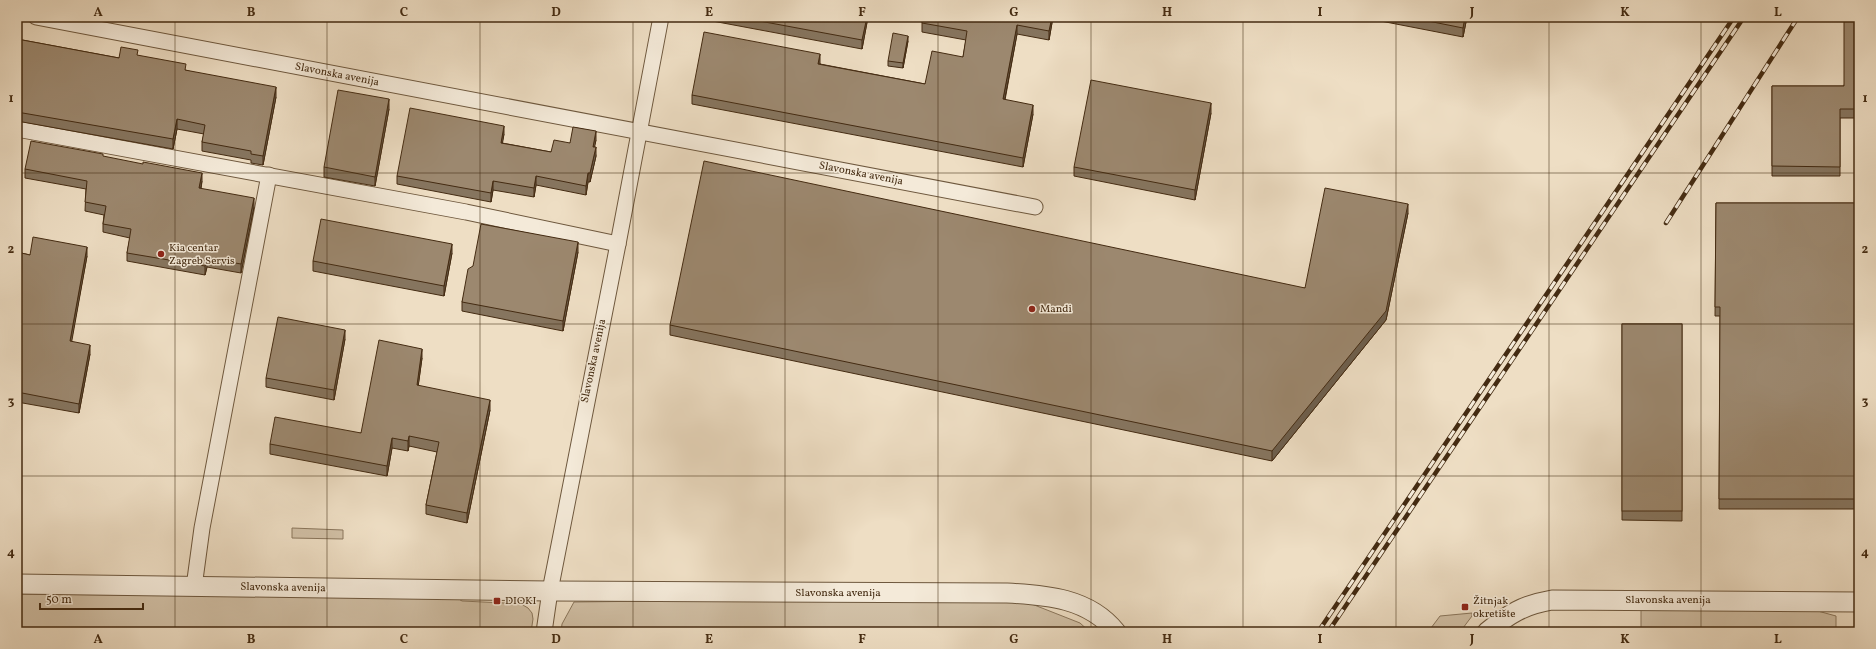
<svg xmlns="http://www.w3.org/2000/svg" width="1876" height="649" viewBox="0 0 1876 649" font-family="Vollkorn,serif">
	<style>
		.green { fill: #d1c0a6; stroke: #8a765c }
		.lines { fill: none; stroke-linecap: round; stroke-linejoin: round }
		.minor-casing { stroke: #6e583e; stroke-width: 17 }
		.tertiary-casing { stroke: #6e583e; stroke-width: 21 }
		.minor { stroke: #f4ead9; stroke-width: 15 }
		.tertiary { stroke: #f4ead9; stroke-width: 19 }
		.rail-casing { stroke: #442b12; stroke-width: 4.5 }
		.rail { stroke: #f4ead9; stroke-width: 3; stroke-dasharray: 9; stroke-linecap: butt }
		.wall { fill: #86755f; stroke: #442b12 }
		.shaded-wall { fill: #6d5f4e; stroke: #442b12 }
		.building { fill: #9c886f; stroke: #442b12 }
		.grid { fill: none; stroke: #442b12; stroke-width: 1; stroke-opacity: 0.55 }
		.poi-dot { fill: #8f2418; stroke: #f4ead9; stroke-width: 1.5 }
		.labels { text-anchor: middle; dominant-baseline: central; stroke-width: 3; stroke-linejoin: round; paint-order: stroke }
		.street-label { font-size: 11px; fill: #442b12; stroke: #f4ead9 }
		.poi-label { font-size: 11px; fill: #442b12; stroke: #f4ead9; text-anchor: start }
		.neatline { fill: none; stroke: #442b12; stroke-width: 1.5 }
		.grid-label { font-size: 13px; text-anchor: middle; font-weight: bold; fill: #442b12 }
	</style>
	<rect width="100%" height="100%" fill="#eedec4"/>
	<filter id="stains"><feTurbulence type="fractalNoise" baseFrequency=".005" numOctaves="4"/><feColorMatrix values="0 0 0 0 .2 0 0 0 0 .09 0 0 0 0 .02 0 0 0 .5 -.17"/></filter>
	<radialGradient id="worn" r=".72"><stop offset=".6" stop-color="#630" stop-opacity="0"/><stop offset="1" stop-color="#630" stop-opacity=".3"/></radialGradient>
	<g class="green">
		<path d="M292 528 343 530V539L292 538Z"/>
		<path d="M17 594 457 598 462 601 504 603 516 601 528 608 532 613 533 619 531 632H17Z"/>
		<path d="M1014 597 1080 623 1090 632H561L562 624 574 602Z"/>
		<path d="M1641 608 1814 610 1836 616V632H1641Z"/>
		<path d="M1472 613V616L1460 632H1428L1440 616Z"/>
	</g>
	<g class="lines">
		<defs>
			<g id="minor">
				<path d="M36 17 1035 207"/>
				<path d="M17 129 466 212 618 244"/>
				<path d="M194 587 202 528 269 175"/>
				<path d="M544 632 550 591 618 244 661 17"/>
			</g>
			<g id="tertiary">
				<path d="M17 584 550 591 1007 593C1046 595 1089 598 1116 632"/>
				<path d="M1487 632C1509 614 1523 605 1552 600L1859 602"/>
			</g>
		</defs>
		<use href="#minor" class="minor-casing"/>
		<use href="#tertiary" class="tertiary-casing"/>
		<use href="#minor" class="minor"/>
		<use href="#tertiary" class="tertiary"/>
		<defs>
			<g id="rail">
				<path d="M1666 223 1798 17"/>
				<path d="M1318 632 1734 17"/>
				<path d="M1328 632 1744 17"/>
			</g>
		</defs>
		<use href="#rail" class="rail-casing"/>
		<use href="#rail" class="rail"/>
	</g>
	<g class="wall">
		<path d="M707 17H868L862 49 707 20Z"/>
		<path d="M923 17H1053L1049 40 1017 34 1005 100 1033 114 1023 167 692 104V95L820 63V64L925 84 963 57 966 40 922 32V23Z"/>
		<path d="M1360 17H1467L1463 37Z"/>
		<path d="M1859 17V118H1840V176H1772V86H1844Z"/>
		<path d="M17 39 119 58 138 56 276 97 263 165 251 163V160L202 151V142L204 134 177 129 173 149 17 121Z"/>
		<path d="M908 41 903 68 888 66V61Z"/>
		<path d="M389 109 375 186 324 177V167Z"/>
		<path d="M1211 113 1195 200 1074 176V167Z"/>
		<path d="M504 134 502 143 551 152 570 143 596 140 594 147 596 156 590 182H588L586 195 536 185 534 197 493 190 491 202 397 184V176Z"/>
		<path d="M103 157 202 181 201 189 254 207 241 273 207 267 205 275 127 261V253L130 238 103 232V224L104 215 85 211 86 189 25 178V169Z"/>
		<path d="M1716 203H1859V509H1719L1720 316H1715Z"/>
		<path d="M1408 213 1386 320 1272 461 670 335V325L1305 288Z"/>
		<path d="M17 252 30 255 87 256 71 342 90 354 79 413 17 402Z"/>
		<path d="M578 252 563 331 462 311V302L473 266Z"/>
		<path d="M452 253 444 296 313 271V261Z"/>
		<path d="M1622 324H1682V521L1622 520Z"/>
		<path d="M345 339 334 400 266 387V378Z"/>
		<path d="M422 358 418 386 490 410 467 523 426 514V505L437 452 409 446 408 451 392 448 387 476 270 454V444L361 433Z"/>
	</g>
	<g class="shaded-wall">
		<path d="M867 17H868L862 49V40Z"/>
		<path d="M1052 17H1053L1049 40V31Z"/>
		<path d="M1465 17H1467L1463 37V28Z"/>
		<path d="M1017 25V34L1003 108V99Z"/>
		<path d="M908 36V41L903 68V63Z"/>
		<path d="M820 54V63L818 73V64Z"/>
		<path d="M276 87V97L263 165V156Z"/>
		<path d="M389 99V109L375 186V177Z"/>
		<path d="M1211 103V113L1195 200V190Z"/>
		<path d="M1033 105V114L1023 167V158Z"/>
		<path d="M177 119V129L173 149V139Z"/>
		<path d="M504 126V134L501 152V143Z"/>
		<path d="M596 131V140L593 155V147Z"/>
		<path d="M596 147V156L590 182V173Z"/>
		<path d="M202 173V181L199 197V188Z"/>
		<path d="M588 173V182L586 195V186Z"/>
		<path d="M536 176V185L534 197V188Z"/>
		<path d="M493 181V190L491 202V193Z"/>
		<path d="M254 198V207L241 273V264Z"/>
		<path d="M1408 204V213L1386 320 1272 461V451Z"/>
		<path d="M578 242V252L563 331V321Z"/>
		<path d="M452 244V253L444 296V286Z"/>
		<path d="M87 247V256L70 351V341Z"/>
		<path d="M207 258V267L205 275V266Z"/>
		<path d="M345 330V339L334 400V390Z"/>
		<path d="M90 345V354L79 413V404Z"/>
		<path d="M422 349V358L417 395V385Z"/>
		<path d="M490 400V410L467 523V513Z"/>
		<path d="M409 436V446L408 451V441Z"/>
		<path d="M392 438V448L387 476V466Z"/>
	</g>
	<g class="building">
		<path d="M738 17H867L862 40Z"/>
		<path d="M923 17H1052L1049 31 1017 25 1003 99 1033 105 1023 158 692 95 704 32 820 54 818 64 925 84 932 51 963 57 967 31 922 23Z"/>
		<path d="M1408 17H1465L1463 28Z"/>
		<path d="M1844 17H1859V109H1840V167L1772 166V86H1844Z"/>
		<path d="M893 33 908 36 903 63 888 61Z"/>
		<path d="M17 39 119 58 121 47 138 50 137 55 186 64 185 70 276 87 263 156 251 154V151L202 142 205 125 177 119 173 139 17 112Z"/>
		<path d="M1091 80 1211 103 1195 190 1074 167Z"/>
		<path d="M338 90 389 99 375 177 324 167Z"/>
		<path d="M410 108 504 126 501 143 551 152 554 140 570 143 573 127 596 131 593 147H596L590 173H588L586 186 536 176 534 188 493 181 491 193 397 176Z"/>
		<path d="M31 141 103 154V156L143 164V162L202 173 199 188 254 198 241 264 207 258 205 266 127 253 131 229 103 224 106 206 85 202 87 181 25 169Z"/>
		<path d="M704 161 1305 288 1325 188 1408 204 1386 311 1272 451 670 325Z"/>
		<path d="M1716 203H1859V499H1719L1720 307H1715Z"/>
		<path d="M321 219 452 244 444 286 313 261Z"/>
		<path d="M481 224 578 242 563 321 462 302 468 269 473 266Z"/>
		<path d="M33 237 87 247 70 341 90 345 79 404 17 392V252L30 255Z"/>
		<path d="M278 317 345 330 334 390 266 378Z"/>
		<rect x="1622" y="324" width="60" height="187"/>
		<path d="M379 340 422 349 417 385 490 400 467 513 426 505 439 442 409 436 408 441 392 438 387 466 270 444 275 417 361 433Z"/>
	</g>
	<path class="grid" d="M175 17V632M327 17V632M480 17V632M633 17V632M785 17V632M938 17V632M1091 17V632M1243 17V632M1396 17V632M1549 17V632M1701 17V632M17 173H1859M17 324H1859M17 476H1859"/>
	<g class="poi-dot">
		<circle cx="161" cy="254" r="4"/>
		<circle cx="1032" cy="309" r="4"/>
		<rect x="493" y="597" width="8" height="8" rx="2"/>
		<rect x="1461" y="603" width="8" height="8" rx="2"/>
	</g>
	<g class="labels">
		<g class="street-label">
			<text transform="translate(337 75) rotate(11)">Slavonska avenija</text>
			<text transform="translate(861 174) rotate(11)">Slavonska avenija</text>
			<text transform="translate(594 361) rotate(-78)">Slavonska avenija</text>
			<text transform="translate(283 588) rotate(1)">Slavonska avenija</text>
			<text x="838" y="593">Slavonska avenija</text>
			<text x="1668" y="600">Slavonska avenija</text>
		</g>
		<g class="poi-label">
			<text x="169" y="248">Kia centar<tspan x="169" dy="13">Zagreb Servis</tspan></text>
			<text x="1040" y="309">Mandi</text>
			<text x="505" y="601">DIOKI</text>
			<text x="1473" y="601">Žitnjak<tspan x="1473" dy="13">okretište</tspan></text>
		</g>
	</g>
	<rect width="1876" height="649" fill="none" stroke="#eedec4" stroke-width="44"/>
	<path d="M40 603v6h103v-6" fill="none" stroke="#442b12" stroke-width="2"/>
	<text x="46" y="603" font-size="12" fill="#442b12" stroke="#f4ead9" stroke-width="3" paint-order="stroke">50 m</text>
	<rect x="22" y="22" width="1832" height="605" class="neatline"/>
	<g class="grid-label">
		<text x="98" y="16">A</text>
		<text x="251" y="16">B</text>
		<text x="404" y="16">C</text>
		<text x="556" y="16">D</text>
		<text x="709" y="16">E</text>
		<text x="862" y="16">F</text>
		<text x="1014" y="16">G</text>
		<text x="1167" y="16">H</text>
		<text x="1320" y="16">I</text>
		<text x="1472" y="16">J</text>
		<text x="1625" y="16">K</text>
		<text x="1778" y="16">L</text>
		<text x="11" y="102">1</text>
		<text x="1865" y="102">1</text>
		<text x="11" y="253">2</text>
		<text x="1865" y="253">2</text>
		<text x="11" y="405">3</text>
		<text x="1865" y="405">3</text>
		<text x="11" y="556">4</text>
		<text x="1865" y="556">4</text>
		<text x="98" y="643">A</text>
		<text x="251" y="643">B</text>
		<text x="404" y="643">C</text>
		<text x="556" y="643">D</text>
		<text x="709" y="643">E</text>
		<text x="862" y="643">F</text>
		<text x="1014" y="643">G</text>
		<text x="1167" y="643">H</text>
		<text x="1320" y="643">I</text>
		<text x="1472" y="643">J</text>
		<text x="1625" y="643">K</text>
		<text x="1778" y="643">L</text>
	</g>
	<rect width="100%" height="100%" filter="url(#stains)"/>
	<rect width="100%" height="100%" fill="url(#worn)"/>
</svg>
